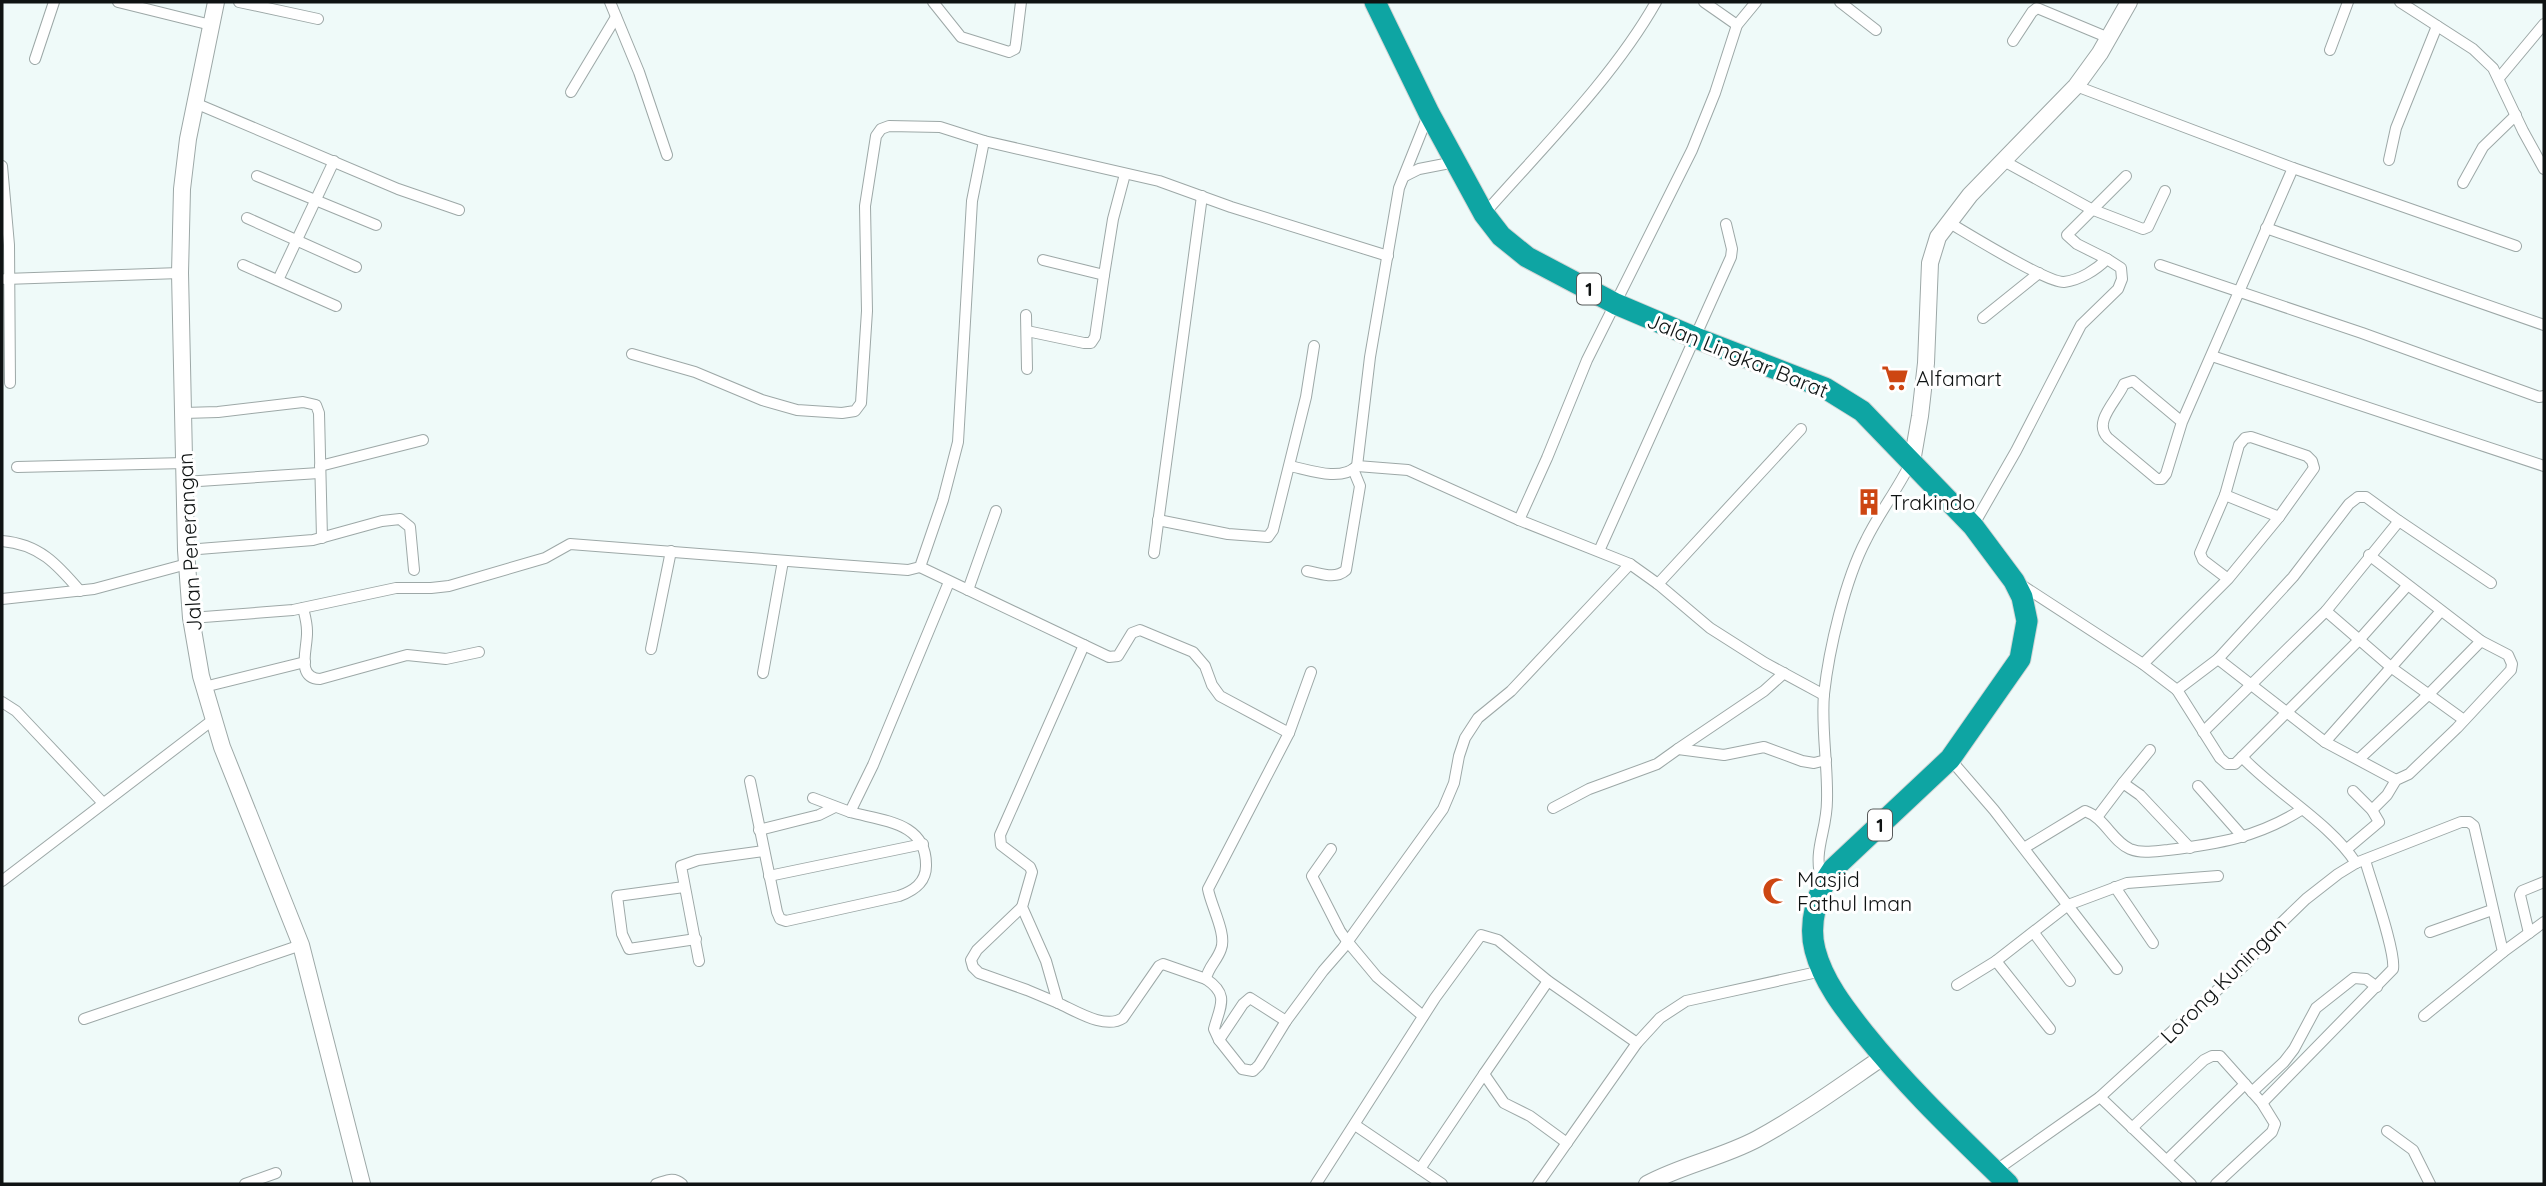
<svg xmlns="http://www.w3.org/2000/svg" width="2546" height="1186" viewBox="0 0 2546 1186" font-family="Quicksand,sans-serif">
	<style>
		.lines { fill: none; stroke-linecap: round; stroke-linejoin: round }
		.street-casing { stroke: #9da8a7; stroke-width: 12 }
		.secondary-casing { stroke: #9da8a7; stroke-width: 18 }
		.highway-casing { stroke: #d4d5d5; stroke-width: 23 }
		.street { stroke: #fff; stroke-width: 10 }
		.secondary { stroke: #fff; stroke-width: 16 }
		.highway { stroke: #0ea5a3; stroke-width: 21 }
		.labels { text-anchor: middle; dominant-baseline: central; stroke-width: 6; stroke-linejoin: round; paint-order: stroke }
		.shield { fill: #fff; stroke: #575a5a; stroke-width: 2 }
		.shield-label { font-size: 19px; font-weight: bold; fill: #0f1313 }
		.street-label { font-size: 21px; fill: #0f1313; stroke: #fff }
		.poi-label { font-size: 21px; fill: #0f1313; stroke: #fff; text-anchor: start }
	</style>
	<rect width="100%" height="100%" fill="#effaf9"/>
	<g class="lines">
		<defs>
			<g id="street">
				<path d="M118 2 211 25"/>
				<path d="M239 2 318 19"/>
				<path d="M610 2 639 72 667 155"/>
				<path d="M933 2 961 37 1009 52 1015 49 1016 43 1021 2"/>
				<path d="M1704 2 1737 25"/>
				<path d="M1840 2 1876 30"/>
				<path d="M2400 2 2473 49 2493 68 2523 131 2544 169"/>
				<path d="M2013 41 2032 12 2037 8 2109 38"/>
				<path d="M2330 50 2348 2"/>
				<path d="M35 59 54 2"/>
				<path d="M2499 78 2544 24"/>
				<path d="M2076 86 2293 168 2516 246"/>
				<path d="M571 92 616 17"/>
				<path d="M195 103 398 189 459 210"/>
				<path d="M2002 160 2091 209 2143 229 2148 227 2165 191"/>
				<path d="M2389 160 2396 128 2437 26"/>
				<path d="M2 166 9 245 10 383"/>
				<path d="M257 176 376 225"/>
				<path d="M1405 176 1419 169 1455 162"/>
				<path d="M2463 183 2483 147 2516 115"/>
				<path d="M1484 214C1542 148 1613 78 1656 2"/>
				<path d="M247 218 356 267"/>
				<path d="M1948 222C1967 233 2047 283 2064 282 2080 280 2096 270 2107 259L2077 244 2067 235 2126 176"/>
				<path d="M2266 228 2544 325"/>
				<path d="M1043 260 1104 275 1113 219 1125 174"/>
				<path d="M243 265 336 306"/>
				<path d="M2160 265 2362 333 2539 397 2544 396"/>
				<path d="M5 279 180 273"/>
				<path d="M278 280 334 161"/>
				<path d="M1026 315 1027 369"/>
				<path d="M1983 318 2039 273"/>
				<path d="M1027 331 1084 343H1091L1095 337 1104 275"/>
				<path d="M632 354 695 372 762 400 797 410 842 413 855 411 861 403 867 311 865 206 876 136 881 129 889 126 940 127 984 141"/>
				<path d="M2212 356 2544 466"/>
				<path d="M184 413 218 412 303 402 316 405 319 413 322 538"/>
				<path d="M2182 422 2133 381 2124 384C2117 401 2092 422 2108 438L2157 479H2162L2166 474 2182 422 2293 168"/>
				<path d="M320 466 423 440"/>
				<path d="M1290 466C1309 470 1341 482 1357 466L1408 470 1519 520 1630 564 1658 584 1710 628 1765 663 1824 695"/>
				<path d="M1357 466 1370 357 1399 188 1429 113"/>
				<path d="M17 467 185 463"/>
				<path d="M184 482 319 473"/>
				<path d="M2225 495 2279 517"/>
				<path d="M1158 520 1228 534 1268 537 1273 530 1306 397 1314 346"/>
				<path d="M1519 520 1547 458 1587 360 1692 150 1715 93 1737 25 1756 2"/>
				<path d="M1973 526 2016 451 2081 325 2118 289 2122 279 2121 268 2107 259"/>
				<path d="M2 541C39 544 57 564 80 591"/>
				<path d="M186 550 313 540 382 521 400 519 410 527 414 570"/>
				<path d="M1599 551 1731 257 1732 249 1726 224"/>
				<path d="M1154 553 1202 196"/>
				<path d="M2369 555 2481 641 2508 655 2512 664 2511 670 2457 728 2409 774 2396 780 2387 795 2372 810"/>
				<path d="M920 567 1109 657 1118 656 1132 633 1140 630 1193 652 1205 666 1212 685 1220 696 1289 733"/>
				<path d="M1307 571C1320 573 1335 580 1346 570L1360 486 1353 469"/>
				<path d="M1658 584 1801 429"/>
				<path d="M2020 584 2143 664 2177 690 2218 659 2293 577 2349 504 2358 497H2366L2399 521"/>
				<path d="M968 590 996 511"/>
				<path d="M2 599 94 589 187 564"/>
				<path d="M303 608C305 616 307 623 307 631 308 648 295 678 320 679L407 655 446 659 479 652"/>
				<path d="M2326 611 2392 668 2464 720"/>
				<path d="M191 618 293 610 396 588H431L449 586 545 558 570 544 840 565 908 570 920 567 943 500 958 442 972 201 984 141 1159 181 1231 207 1388 256"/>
				<path d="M1084 645 1000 835 1001 845 1030 867 1032 872 1022 907 1046 961 1058 1003C1076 1011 1105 1030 1123 1018L1159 966 1163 964 1206 979"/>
				<path d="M651 649 671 551"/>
				<path d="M2218 659 2325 742 2396 780"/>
				<path d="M2143 664 2228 579 2279 517 2314 468 2312 461 2307 456 2251 437 2245 438 2239 445 2225 495 2200 553 2203 560 2228 579"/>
				<path d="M1311 672 1289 733 1208 889C1211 906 1227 934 1221 949 1217 961 1208 967 1206 979 1230 995 1220 1006 1214 1029L1219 1040 1242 1069 1253 1071 1259 1065 1286 1021 1323 971 1343 948 1443 809 1454 783 1459 756 1465 738 1478 718 1511 691 1630 564"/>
				<path d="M763 673 783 561"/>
				<path d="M204 687 305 662"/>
				<path d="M2177 690 2220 758 2227 764H2235L2242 757C2277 794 2329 822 2356 863"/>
				<path d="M2 702 16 711 103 803"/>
				<path d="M2203 732 2326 611 2399 521 2491 583"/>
				<path d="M2325 742 2441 611"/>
				<path d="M1678 749 1764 691 1784 673"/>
				<path d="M2242 757 2359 640 2407 586"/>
				<path d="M1950 759 1994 810 2117 969"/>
				<path d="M2359 759 2428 695 2481 641"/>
				<path d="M750 781 777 912 780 919 786 921 899 896C913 891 926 883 926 866 927 822 883 821 850 812"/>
				<path d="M2123 783 2150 750"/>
				<path d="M2198 786 2243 837"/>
				<path d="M813 798 850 812 873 765 949 582"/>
				<path d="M1553 808 1589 789 1657 764 1678 749 1724 755 1764 747 1802 761 1814 763 1826 760"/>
				<path d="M2098 816 2123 783 2140 795 2190 848"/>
				<path d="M759 830 819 815 835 807"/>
				<path d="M2024 848 2085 811C2105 818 2112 841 2130 849 2142 854 2156 851 2168 850 2218 844 2258 837 2301 810"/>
				<path d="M1331 849 1312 876 1340 931 1347 941 1377 977 1423 1016"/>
				<path d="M2347 849 2379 822 2372 810 2353 791"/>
				<path d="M769 876 923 844"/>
				<path d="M2 881 214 719"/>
				<path d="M1822 883C1812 849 1827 833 1827 800 1828 765 1821 728 1824 694 1829 649 1845 580 1866 540 1879 513 1898 489 1911 462"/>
				<path d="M684 887 617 896 622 934 629 949 696 939"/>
				<path d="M2115 887 2153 943"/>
				<path d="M1022 907 977 950 971 960 973 967 979 973 1027 990 1058 1003"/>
				<path d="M2430 932 2492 910"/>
				<path d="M2034 933 2070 981"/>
				<path d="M2529 933 2520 895 2522 891 2544 882"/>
				<path d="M2503 952 2544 922"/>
				<path d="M699 961 681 866 698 860 764 851"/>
				<path d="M1996 961 2050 1029"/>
				<path d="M1548 981 1484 1074 1504 1103 1530 1116 1567 1143"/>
				<path d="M1957 985 1996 961 2068 905 2127 883 2218 876"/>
				<path d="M84 1019 301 945"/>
				<path d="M1219 1040 1243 1004 1250 998 1286 1021"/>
				<path d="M2252 1092 2284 1062 2294 1049 2316 1008 2354 978 2366 979 2377 987"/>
				<path d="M2100 1097 2191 1184"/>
				<path d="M2262 1103 2393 969C2396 951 2371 882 2365 860"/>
				<path d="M1355 1125 1442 1184"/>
				<path d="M2132 1128 2204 1060 2212 1056H2220L2262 1103 2275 1124 2272 1132 2216 1184"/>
				<path d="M2387 1131 2413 1150 2430 1184"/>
				<path d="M2167 1160 2245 1084"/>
				<path d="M1420 1169 1484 1074"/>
				<path d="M1995 1171 2100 1097 2247 963 2277 927 2306 899 2338 874 2356 863 2461 822H2469L2474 826 2503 952 2424 1016"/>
				<path d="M245 1184 276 1173"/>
				<path d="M656 1184C666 1181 673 1176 682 1184"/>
				<path d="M1316 1184 1435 998 1481 935 1498 940 1548 981 1637 1043"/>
				<path d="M1538 1184 1637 1043 1660 1018 1686 1001 1822 971"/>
			</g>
			<g id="secondary">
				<path d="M216 2 188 139 182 189 180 273 186 550 191 618 201 676 222 747 301 945 362 1184"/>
				<path d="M1912 462 1920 416 1926 363 1930 263 1938 237 1970 195 2076 86 2100 53 2129 2"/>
				<path d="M1647 1184C1682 1165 1721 1158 1757 1139 1801 1115 1842 1085 1883 1057"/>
			</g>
			<path id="highway" d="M1375 2 1429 113 1484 214 1501 236 1527 257 1616 304 1696 338 1825 388 1862 411 1973 526 2014 581 2022 597 2027 621 2020 659 1950 759 1833 869C1817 891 1808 924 1815 950 1823 981 1844 1008 1864 1033 1908 1088 1958 1135 2008 1184"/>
		</defs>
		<use href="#street" class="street-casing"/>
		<use href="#secondary" class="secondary-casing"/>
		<use href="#highway" class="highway-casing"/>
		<use href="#street" class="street"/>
		<use href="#secondary" class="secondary"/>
		<use href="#highway" class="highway"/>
	</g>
	<defs>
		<symbol id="supermarket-bare" viewBox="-9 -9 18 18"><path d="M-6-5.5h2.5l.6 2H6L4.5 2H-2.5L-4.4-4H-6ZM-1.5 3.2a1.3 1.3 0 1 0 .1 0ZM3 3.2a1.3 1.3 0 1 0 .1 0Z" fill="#cd4612" stroke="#fff" stroke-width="2.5" paint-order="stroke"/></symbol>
		<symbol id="building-bare" viewBox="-9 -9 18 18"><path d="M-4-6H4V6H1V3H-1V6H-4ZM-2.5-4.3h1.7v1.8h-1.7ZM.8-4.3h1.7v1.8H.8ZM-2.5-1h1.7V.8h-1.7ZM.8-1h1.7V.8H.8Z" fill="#cd4612" stroke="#fff" stroke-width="2.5" paint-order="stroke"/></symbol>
		<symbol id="mosque-bare" viewBox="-9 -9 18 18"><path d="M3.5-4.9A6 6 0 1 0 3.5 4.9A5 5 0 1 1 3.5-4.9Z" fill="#cd4612" stroke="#fff" stroke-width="2.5" paint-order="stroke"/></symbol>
	</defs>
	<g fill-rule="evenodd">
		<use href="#supermarket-bare" x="1876" y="359" width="38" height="38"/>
		<use href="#building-bare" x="1850" y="483" width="38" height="38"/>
		<use href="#mosque-bare" x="1757" y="872" width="38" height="38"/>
	</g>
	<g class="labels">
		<g class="shield">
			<rect x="1577" y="273.5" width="24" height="31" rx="5"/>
			<rect x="1868" y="809.5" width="24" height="31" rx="5"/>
		</g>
		<g class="shield-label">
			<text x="1589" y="289">1</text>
			<text x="1880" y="825">1</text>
		</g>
		<g class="street-label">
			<text transform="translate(1738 355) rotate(22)">Jalan Lingkar Barat</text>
			<text transform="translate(189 542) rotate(-93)">Jalan Penerangan</text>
			<text transform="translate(2223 980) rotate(-45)">Lorong Kuningan</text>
		</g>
		<g class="poi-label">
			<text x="1916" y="378">Alfamart</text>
			<text x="1890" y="502">Trakindo</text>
			<text x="1797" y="879">Masjid<tspan x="1797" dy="24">Fathul Iman</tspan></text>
		</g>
	</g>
	<rect width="2546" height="1186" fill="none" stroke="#0f1313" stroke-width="7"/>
</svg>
